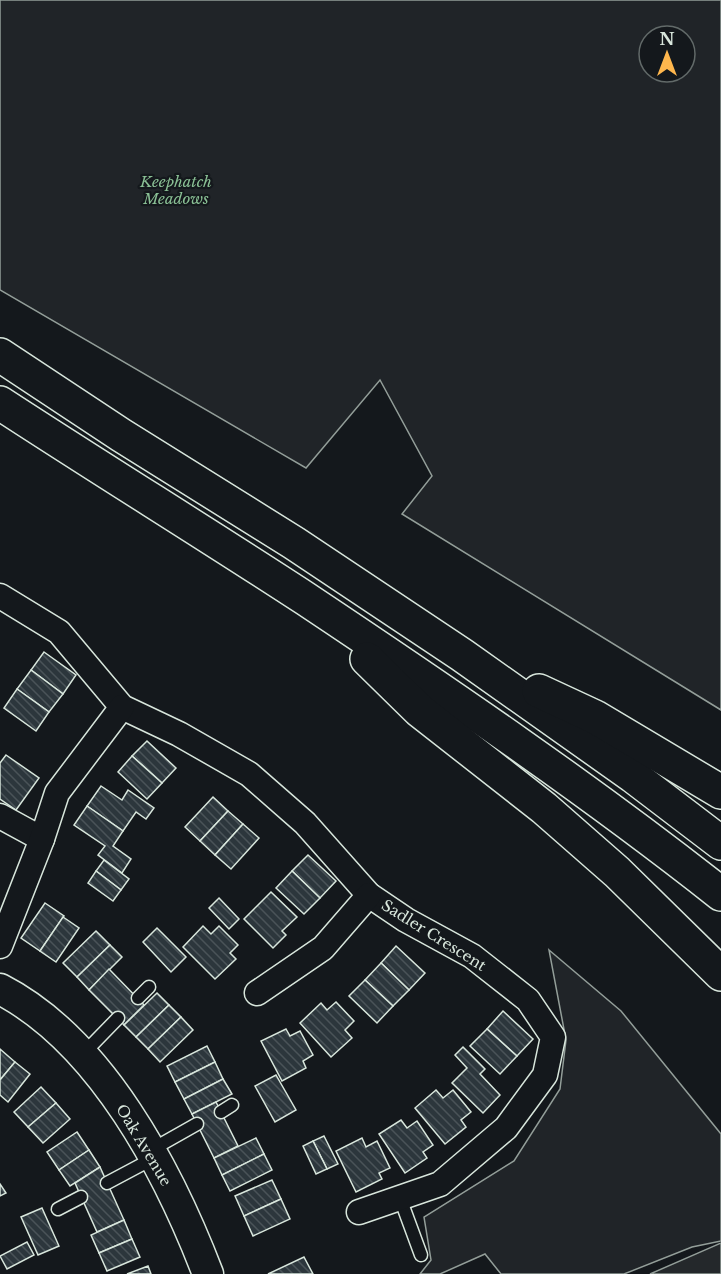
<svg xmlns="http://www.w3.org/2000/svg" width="721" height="1274" viewBox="0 0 721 1274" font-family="'Libre Baskerville',serif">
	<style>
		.green { fill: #202428; stroke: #939e99; stroke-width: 1.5; fill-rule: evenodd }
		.parking { fill: #24282b; stroke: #939e99; stroke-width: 1.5 }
		.building { fill: url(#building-back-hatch); stroke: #d8e6dc; stroke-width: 1.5 }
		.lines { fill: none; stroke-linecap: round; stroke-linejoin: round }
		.service-casing { stroke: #d8e6dc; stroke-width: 15 }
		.minor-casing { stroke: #d8e6dc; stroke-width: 27 }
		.tertiary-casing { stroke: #d8e6dc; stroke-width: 33 }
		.motorway-casing { stroke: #d8e6dc; stroke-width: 36 }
		.service { stroke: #14181c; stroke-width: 12 }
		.minor { stroke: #14181c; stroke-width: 24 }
		.tertiary { stroke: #14181c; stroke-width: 30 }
		.motorway { stroke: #14181c; stroke-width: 33 }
		.labels { text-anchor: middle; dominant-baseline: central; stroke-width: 4.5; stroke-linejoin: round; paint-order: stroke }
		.park-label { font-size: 15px; font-style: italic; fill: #8ac095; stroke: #14181c }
		.street-label { font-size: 15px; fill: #d8e6dc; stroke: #14181c }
	</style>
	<defs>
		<pattern id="building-back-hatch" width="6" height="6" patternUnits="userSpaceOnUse" patternTransform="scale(1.5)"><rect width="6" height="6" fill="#2c363c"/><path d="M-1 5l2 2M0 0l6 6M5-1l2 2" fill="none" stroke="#4a5358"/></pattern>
	</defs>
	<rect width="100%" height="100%" fill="#14181c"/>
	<g class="green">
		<path d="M0 0H721V710L402 514 432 476 380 380 306 468 0 290ZM649 36H685V72H649Z"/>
		<path d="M549 950 621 1011 721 1134V1241L692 1247 624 1274H501L485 1254 440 1274H420L431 1260 424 1217 514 1161 560 1089 566 1040Z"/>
	</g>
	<path class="parking" d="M721 1243V1274H650Z"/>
	<g class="building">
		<path d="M44 652 76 675 63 694 31 670Z"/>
		<path d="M31 670 63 694 49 712 17 689Z"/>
		<path d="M17 689 49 712 36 731 4 708Z"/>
		<path d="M147 741 176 768 162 783 132 756Z"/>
		<path d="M6 755 39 778 16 810 0 799V763Z"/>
		<path d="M132 756 162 783 147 799 118 772Z"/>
		<path d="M101 786 122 800 128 790 154 808 146 819 136 812 123 831 87 806Z"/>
		<path d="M213 797 228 811 200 841 185 827Z"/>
		<path d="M87 806 123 831 113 846 131 859 122 873 98 855 105 846 74 825Z"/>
		<path d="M228 811 243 824 215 855 200 841Z"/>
		<path d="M243 824 259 838 231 869 215 855Z"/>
		<path d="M308 855 336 881 320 898 292 871Z"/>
		<path d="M104 860 129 879 121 890 96 871Z"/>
		<path d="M96 871 121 890 113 901 88 883Z"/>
		<path d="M292 871 320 898 304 914 276 888Z"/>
		<path d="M271 892 297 917 282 931 286 935 273 948 244 919Z"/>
		<path d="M219 898 239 919 229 929 209 908Z"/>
		<path d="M45 903 64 916 40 951 21 938Z"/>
		<path d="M63 917 79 928 56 962 40 951Z"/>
		<path d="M203 926 211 934 219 926 238 945 230 953 236 959 215 979 183 947Z"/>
		<path d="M157 928 186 957 171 972 143 942Z"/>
		<path d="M96 931 110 945 77 977 63 963Z"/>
		<path d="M110 945 122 957 89 990 77 977Z"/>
		<path d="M396 946 425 973 409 990 381 963Z"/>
		<path d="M381 963 409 990 393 1006 365 980Z"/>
		<path d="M109 969 144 1005 124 1025 89 990Z"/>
		<path d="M365 980 393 1006 377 1023 349 996Z"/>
		<path d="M157 993 169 1005 136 1037 124 1025Z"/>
		<path d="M336 1002 354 1021 345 1030 352 1038 331 1057 300 1023 321 1003 327 1010Z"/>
		<path d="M169 1005 181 1017 148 1049 136 1037Z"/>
		<path d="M503 1011 533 1039 517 1056 487 1029Z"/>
		<path d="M181 1017 193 1030 160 1062 148 1049Z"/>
		<path d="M286 1029 290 1036 300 1031 313 1055 303 1061 306 1068 282 1081 261 1041Z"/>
		<path d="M487 1029 517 1056 500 1074 470 1046Z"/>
		<path d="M207 1046 215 1062 175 1082 167 1066Z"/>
		<path d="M463 1047 485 1069 480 1074 500 1095 483 1113 452 1083 467 1068 455 1055Z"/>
		<path d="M0 1049 15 1062 0 1080Z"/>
		<path d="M15 1062 30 1074 8 1102 0 1095V1080Z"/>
		<path d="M215 1062 223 1079 184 1099 175 1082Z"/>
		<path d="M276 1075 296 1110 275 1122 255 1086Z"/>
		<path d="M223 1079 232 1094 192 1114 184 1099Z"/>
		<path d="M41 1087 56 1103 28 1127 14 1112Z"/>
		<path d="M436 1090 443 1098 453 1090 471 1112 461 1120 466 1127 445 1144 415 1108Z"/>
		<path d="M216 1102 238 1146 214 1158 192 1114Z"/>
		<path d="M56 1103 70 1119 43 1143 28 1127Z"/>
		<path d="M401 1120 407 1128 417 1121 433 1145 423 1152 427 1158 405 1173 379 1134Z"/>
		<path d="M77 1132 89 1150 59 1170 47 1152Z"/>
		<path d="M324 1136 338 1164 327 1169 313 1141Z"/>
		<path d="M256 1138 264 1154 222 1175 214 1158Z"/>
		<path d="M362 1138 366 1147 377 1141 390 1168 379 1173 382 1179 356 1192 336 1151Z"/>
		<path d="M313 1141 327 1169 316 1174 303 1146Z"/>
		<path d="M89 1150 100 1167 70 1186 59 1170Z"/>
		<path d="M264 1154 272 1170 230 1191 222 1175Z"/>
		<path d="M100 1167 124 1220 97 1232 75 1183Z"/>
		<path d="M272 1180 281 1199 244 1216 235 1196Z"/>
		<path d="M0 1184 6 1193 0 1196Z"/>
		<path d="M281 1199 290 1219 253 1236 244 1216Z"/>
		<path d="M42 1208 59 1246 38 1255 21 1217Z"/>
		<path d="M124 1220 132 1239 99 1253 91 1235Z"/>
		<path d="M132 1239 140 1257 107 1271 99 1253Z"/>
		<path d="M27 1242 34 1255 7 1269 0 1256Z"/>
		<path d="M304 1257 313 1274H268Z"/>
		<path d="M148 1266 151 1274H127Z"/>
	</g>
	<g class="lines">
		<defs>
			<g id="service">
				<path d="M138 998 149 987"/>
				<path d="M82 1055 118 1018"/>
				<path d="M221 1112 232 1105"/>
				<path d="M151 1150 197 1124"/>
				<path d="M107 1183 154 1158"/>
				<path d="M400 1198 421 1255"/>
				<path d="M58 1209 81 1197"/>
			</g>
			<g id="minor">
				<path d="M0 596 59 632 122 707 179 734 249 774 305 823 369 895 406 920 472 956 528 1000 553 1037 545 1075 506 1128 440 1184 359 1212"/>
				<path d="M0 816 42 839"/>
				<path d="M0 946 42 839 57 793 122 707"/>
				<path d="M257 993 323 948 369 895"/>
			</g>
			<path id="tertiary" d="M0 989C101 1041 169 1172 208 1274"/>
			<g id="motorway">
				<path d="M0 355 121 435 294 543 462 655 633 776 721 843"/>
				<path d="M0 403C101 469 205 533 306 599 447 693 588 789 721 894"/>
				<path d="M367 659 419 710 544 808 617 872 721 974"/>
				<path d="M539 691 595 717 721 792"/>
			</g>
		</defs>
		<use href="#service" class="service-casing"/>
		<use href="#minor" class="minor-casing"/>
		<use href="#tertiary" class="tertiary-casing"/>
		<use href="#motorway" class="motorway-casing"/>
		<use href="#service" class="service"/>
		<use href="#minor" class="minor"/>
		<use href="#tertiary" class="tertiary"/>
		<use href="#motorway" class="motorway"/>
	</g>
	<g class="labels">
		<g class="park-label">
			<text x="176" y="181">Keephatch<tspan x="176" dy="17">Meadows</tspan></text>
		</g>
		<g class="street-label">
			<text transform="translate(434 935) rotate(32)">Sadler Crescent</text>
			<text transform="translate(144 1145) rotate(59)">Oak Avenue</text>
		</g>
	</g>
	<g transform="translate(667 54)"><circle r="28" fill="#14181c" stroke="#626a69" stroke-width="1.5"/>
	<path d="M0-4.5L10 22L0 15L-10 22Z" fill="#ffb74d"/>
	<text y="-9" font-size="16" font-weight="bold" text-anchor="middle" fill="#d8e6dc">N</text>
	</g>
</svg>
